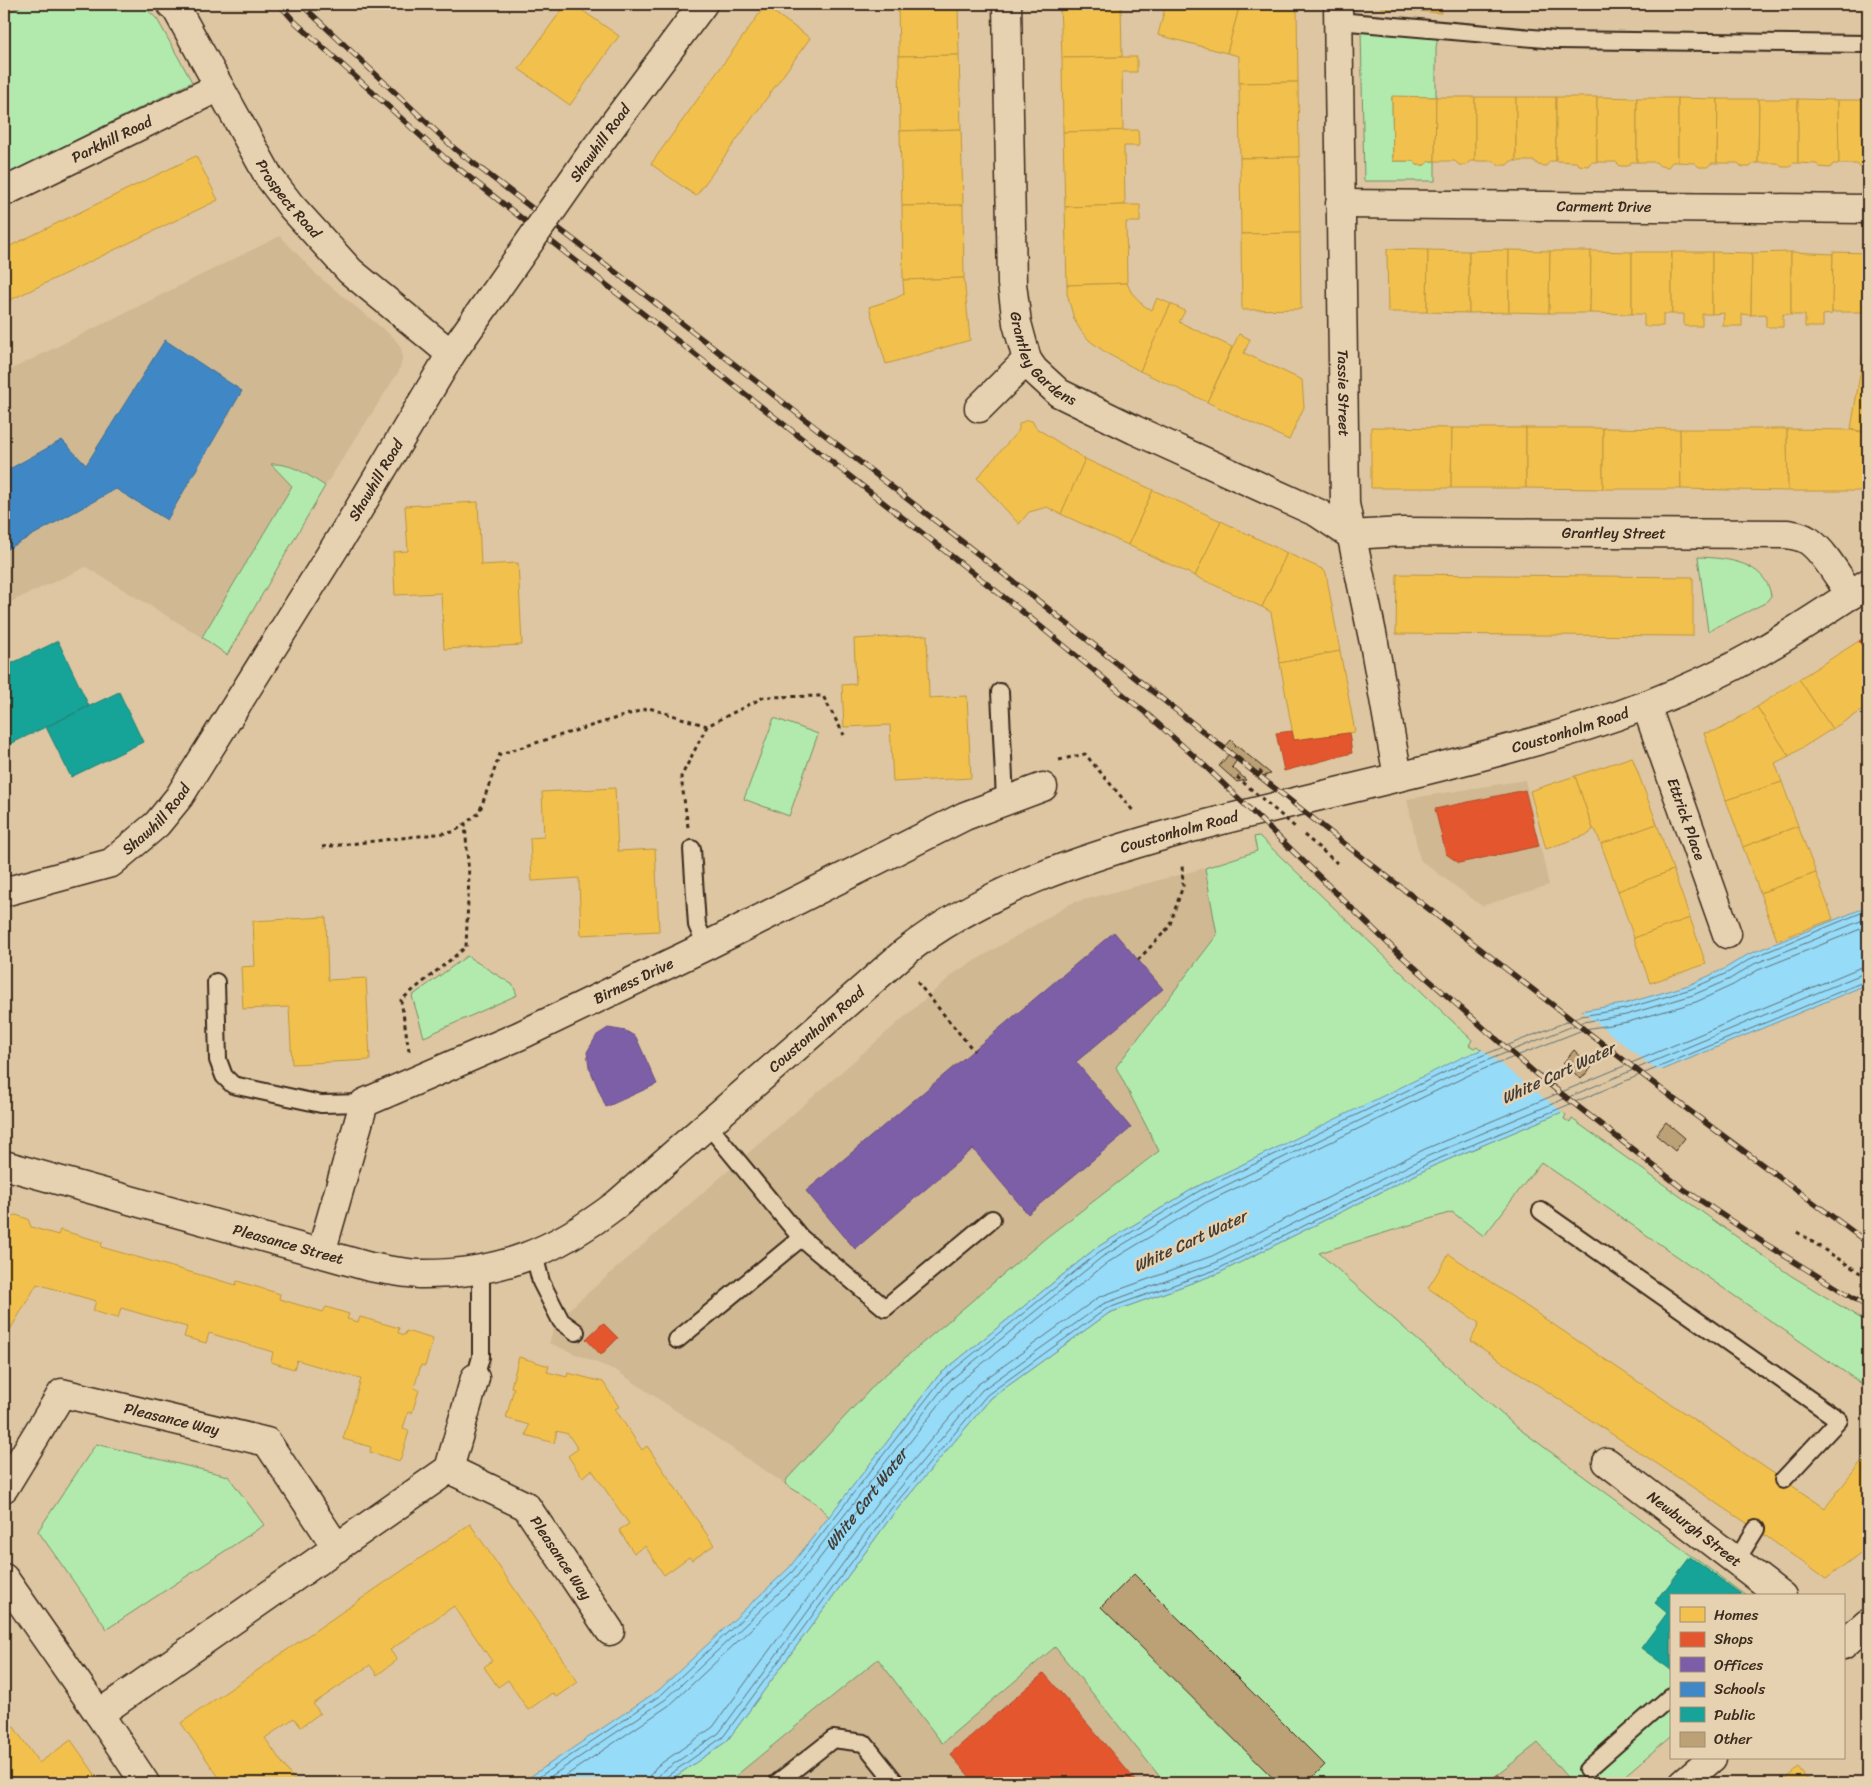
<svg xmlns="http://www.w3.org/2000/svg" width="1872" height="1787" viewBox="0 0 1872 1787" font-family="Sriracha,sans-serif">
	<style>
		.built { fill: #d0b892 }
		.green { fill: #b2eaae; stroke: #768a66 }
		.water { fill: #96dbf8; stroke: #7294a1 }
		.pier { fill: #ddc6a1 }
		.homes { fill: #f2c14e; stroke: #bb9440 }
		.shops { fill: #e4572e; stroke: #b14a29 }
		.offices { fill: #7b5ea7; stroke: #684e7e }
		.schools { fill: #3f88c5; stroke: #3e6c93 }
		.public { fill: #17a398; stroke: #227f73 }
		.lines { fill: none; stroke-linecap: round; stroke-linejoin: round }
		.shore { stroke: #5f7175; stroke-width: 1 }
		.building { fill: #bba175; stroke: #3b2a1e }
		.service-casing { stroke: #3b2a1e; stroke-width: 20 }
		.minor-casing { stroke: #3b2a1e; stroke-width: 31 }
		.tertiary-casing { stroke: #3b2a1e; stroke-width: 31 }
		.path { stroke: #3b2a1e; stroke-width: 3; stroke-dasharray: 4 4; stroke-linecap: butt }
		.service { stroke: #e6d1b0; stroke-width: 16 }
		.minor { stroke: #e6d1b0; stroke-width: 28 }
		.tertiary { stroke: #e6d1b0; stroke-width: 28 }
		.rail-casing { stroke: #3b2a1e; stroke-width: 5.5 }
		.rail { stroke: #e6d1b0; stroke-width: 4; stroke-dasharray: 11; stroke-linecap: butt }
		.minor-bridge-casing { stroke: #3b2a1e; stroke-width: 31; stroke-linecap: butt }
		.path-bridge { stroke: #3b2a1e; stroke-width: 3; stroke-dasharray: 4 4; stroke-linecap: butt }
		.minor-bridge { stroke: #e6d1b0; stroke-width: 28 }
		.labels { text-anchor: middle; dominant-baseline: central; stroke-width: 5; stroke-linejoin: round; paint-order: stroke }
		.street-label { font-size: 15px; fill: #3b2a1e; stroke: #e6d1b0 }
		.water-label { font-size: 16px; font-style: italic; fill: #443c34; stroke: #e6d1b0 }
	</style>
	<rect width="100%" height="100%" fill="#ddc6a1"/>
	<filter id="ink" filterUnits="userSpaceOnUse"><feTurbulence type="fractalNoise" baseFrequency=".02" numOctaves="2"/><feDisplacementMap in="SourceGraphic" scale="10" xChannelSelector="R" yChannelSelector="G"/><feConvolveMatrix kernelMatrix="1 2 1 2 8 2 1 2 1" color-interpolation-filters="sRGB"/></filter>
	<g filter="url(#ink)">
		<g class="built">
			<path d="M280 236 318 276 393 337 400 346 402 352V360L399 371 325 486 304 472 285 465 272 464 292 486 202 637 86 567 4 605V373Z"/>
			<path d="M1525 780 1549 885 1482 906 1420 860 1407 799Z"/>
			<path d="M1205 868 1217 935 1116 1067 1159 1151 1047 1237 787 1479 785 1484 617 1371 549 1343 557 1320 956 972 1072 903Z"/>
			<path d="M1056 1647 1165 1783H727L878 1659 942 1743Z"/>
			<path d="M1538 1743 1572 1783H1487L1498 1774Z"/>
		</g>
		<g class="green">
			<path d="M26 4H141L157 19 192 82 4 176V14Z"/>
			<path d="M1361 28 1438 35 1436 48V97H1392L1393 161H1413L1417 165H1425L1429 161H1435V181H1364Z"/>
			<path d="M271 464C292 463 308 475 325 486L227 655 202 637 292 486Z"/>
			<path d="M1698 557C1727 558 1766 562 1771 596L1765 603 1708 631Z"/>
			<path d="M774 718 818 734 789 816 744 799Z"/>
			<path d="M1259 836 1472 1040 1469 1045 1474 1048 1477 1046 1481 1050 1196 1187 1096 1248 939 1375 829 1517 817 1504 785 1484 787 1479 879 1380 1047 1237 1159 1151 1116 1067 1217 935 1205 868 1257 851 1254 837Z"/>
			<path d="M467 956 513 985 517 995 424 1037 412 996Z"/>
			<path d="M1562 1112 1566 1114 1564 1119 1570 1123 1572 1119 1790 1275 1868 1323V1386L1862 1384 1541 1162 1484 1236 1452 1212 1319 1253 1514 1425 1746 1596H1671V1736L1616 1783H1572L1538 1743 1487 1783H1165L1055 1647 942 1743 878 1659 727 1783H666L727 1741 894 1513 991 1398 1109 1313 1219 1273 1433 1166Z"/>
			<path d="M96 1444 228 1476 264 1525 107 1629 38 1531Z"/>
		</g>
		<path class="water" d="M1868 904V984L1433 1166 1219 1273 1109 1313 991 1398 894 1513 727 1741 666 1783H521L659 1690 789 1568 939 1375 1096 1248 1196 1187 1463 1057 1580 1011 1624 1004 1689 985 1724 969 1749 954 1862 909Z"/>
		<path class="pier" d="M1579 1009 1658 1071 1661 1068 1665 1072 1565 1114 1480 1048Z"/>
		<g class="homes">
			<path d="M566 4H573L619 36 570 105 519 69Z"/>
			<path d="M898 4H958L959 55 899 56Z"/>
			<path d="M1060 4H1121L1122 57 1062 58Z"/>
			<path d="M1166 4H1240L1227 53 1158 35Z"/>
			<path d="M1240 4H1279L1297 8 1298 82 1239 83V56L1227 53Z"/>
			<path d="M1382 4H1442L1441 13 1381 8Z"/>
			<path d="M765 6 810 38 696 196 651 164Z"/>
			<path d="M959 55 961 129 900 131 899 56Z"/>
			<path d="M1122 57H1137V72H1122L1123 131 1063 132 1062 58Z"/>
			<path d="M1298 82 1299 157 1240 158 1239 83Z"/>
			<path d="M1392 96 1436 97 1435 161H1429L1425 165H1417L1413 161H1393Z"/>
			<path d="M1436 97H1475V161H1470L1466 165H1459L1455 161H1435Z"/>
			<path d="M1475 97H1516V161H1511L1507 165H1498L1494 161H1475Z"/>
			<path d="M1516 97H1556V161H1550L1546 166 1538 165 1535 161H1516Z"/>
			<path d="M1556 97H1597V162H1591L1588 166 1579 165 1576 162 1556 161Z"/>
			<path d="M1597 97 1637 98V162H1631L1628 166H1620L1616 162H1597Z"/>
			<path d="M1637 98H1678V162H1672L1668 167 1660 166 1656 162H1637Z"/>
			<path d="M1678 98 1718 99 1717 163H1712L1707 167H1699L1695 163 1678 162Z"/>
			<path d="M1718 99H1759L1758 163H1754L1750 167H1742L1738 163H1717Z"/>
			<path d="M1759 99H1798V163H1793L1790 167H1782L1778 163H1758Z"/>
			<path d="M1798 99 1838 100 1839 164H1833L1830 168 1820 167 1817 164 1798 163Z"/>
			<path d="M1838 100H1868V169L1861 168 1857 164H1839Z"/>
			<path d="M961 129 963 205 902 206 900 131Z"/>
			<path d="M1138 130 1139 146H1124L1125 205 1065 207 1063 132Z"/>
			<path d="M196 156 218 200 4 303V249Z"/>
			<path d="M1299 157 1300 233 1241 234 1240 158Z"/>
			<path d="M963 205 964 278 903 280 902 206Z"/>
			<path d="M1125 205H1140V222H1126L1127 283 1067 285 1065 207Z"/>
			<path d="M1300 233 1301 309 1242 310 1241 234Z"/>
			<path d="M1387 249 1428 250 1427 312H1388Z"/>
			<path d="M1428 250 1469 251V313L1427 312Z"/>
			<path d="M1509 250V312L1469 313V251Z"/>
			<path d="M1509 250 1550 251 1549 313 1509 312Z"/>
			<path d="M1550 251H1591L1590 313H1549Z"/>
			<path d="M1591 251 1632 252V314L1590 313Z"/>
			<path d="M1632 252H1672V314H1663V326H1644V314H1632Z"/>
			<path d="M1672 252H1712V314H1702V326H1684V314H1672Z"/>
			<path d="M1712 252 1752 253 1751 315 1742 314V326H1723L1724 313 1712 314Z"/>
			<path d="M1791 252V315L1783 314V327H1766V314L1751 315 1752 253Z"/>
			<path d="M1791 252 1833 254 1832 314 1823 315V327H1805V315H1791Z"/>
			<path d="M1833 252 1868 253V312H1832Z"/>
			<path d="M964 278 970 340 886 364 869 307 894 299 904 294 903 280Z"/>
			<path d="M1127 283 1131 292 1144 306 1152 310 1157 298 1171 304 1140 371 1108 354 1090 341 1081 331 1074 319 1067 293V285Z"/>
			<path d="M1171 304 1185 311 1179 322 1232 347 1207 402 1140 371Z"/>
			<path d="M1239 334 1250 339 1244 353 1302 380 1304 407 1289 440 1207 402Z"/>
			<path d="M1866 338 1868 339V433L1851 429Z"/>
			<path d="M1027 420 1032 421 1036 428 1085 459 1061 514 1047 507 1029 512 1019 524 977 478 1019 430V424Z"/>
			<path d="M1371 427 1452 428 1451 488H1371Z"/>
			<path d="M1452 428H1526V488H1451Z"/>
			<path d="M1526 428H1603V489L1526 488Z"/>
			<path d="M1603 428 1680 429 1681 489H1603Z"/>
			<path d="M1680 429H1787L1788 491 1681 489Z"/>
			<path d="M1787 429 1850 430 1868 433V491H1788Z"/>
			<path d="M1085 459 1153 490 1128 545 1061 514Z"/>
			<path d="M1153 490 1221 521 1195 576 1128 545Z"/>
			<path d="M478 502 481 565 518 563 522 645 444 649 441 593 395 595 393 552 408 551 405 506Z"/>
			<path d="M1221 521 1287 553 1262 607 1195 576Z"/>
			<path d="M1287 553 1322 569 1326 573 1340 651 1280 663 1271 612 1262 607Z"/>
			<path d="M1397 574 1693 577V636L1396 634Z"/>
			<path d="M927 635 929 698 967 696 971 778 893 782 890 725 844 727 842 685 856 684 854 639Z"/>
			<path d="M1859 641 1868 655V707L1832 729 1799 679Z"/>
			<path d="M1340 651 1355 732 1294 740 1280 663Z"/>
			<path d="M1799 679 1832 729 1789 756 1757 707Z"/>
			<path d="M1757 707 1789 756 1775 763 1782 782 1726 800 1704 733 1719 730Z"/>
			<path d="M1632 757 1657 824 1601 844 1596 831 1593 829 1575 776Z"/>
			<path d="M1575 776 1593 829 1589 834 1546 849 1530 791Z"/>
			<path d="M1782 782 1798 826 1743 847 1726 800Z"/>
			<path d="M615 788 618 851 655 849 659 931 581 935 579 878 532 881 530 838 544 837 542 792Z"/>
			<path d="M1657 824 1673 870 1618 891 1601 844Z"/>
			<path d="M1798 826 1816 873 1760 893 1743 847Z"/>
			<path d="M1673 870 1690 918 1634 938 1618 891Z"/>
			<path d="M1816 873 1833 919 1777 940 1760 893Z"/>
			<path d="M326 917 328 980 366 978 370 1060 292 1064 289 1007 243 1009 241 967 255 966 253 921Z"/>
			<path d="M1690 918 1706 964 1650 983 1634 938Z"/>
			<path d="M16 1215 28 1219 31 1227 58 1235 60 1230 102 1242 101 1247 236 1285 237 1281 280 1294 279 1299 323 1312 326 1307 349 1314 347 1319 358 1322 360 1317 399 1328 398 1333 405 1335 406 1331 433 1339 425 1366 421 1365 414 1388 419 1390 412 1413 408 1412 403 1429 409 1431 400 1461 370 1452 371 1447 343 1439 361 1379 297 1360 294 1369 271 1362 273 1352 209 1333 206 1343 184 1337 187 1327 121 1308 118 1318 106 1315 93 1311 96 1301 37 1284 4 1340V1221L7 1217Z"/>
			<path d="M1449 1254 1825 1508 1861 1462 1868 1464V1547L1826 1579 1756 1529 1471 1341 1479 1323 1428 1288Z"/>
			<path d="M519 1357 549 1366 547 1372 567 1377 568 1373 603 1382 619 1407 615 1409 642 1450 647 1446 714 1545 692 1560 689 1557 664 1575 645 1546 634 1553 619 1530 629 1524 592 1470 582 1477 568 1456 578 1449 568 1434 557 1431 554 1443 526 1435 529 1425 506 1418 514 1388 511 1387Z"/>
			<path d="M470 1524 578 1682 556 1697 552 1693 528 1710 508 1680 498 1687 484 1667 492 1661 454 1606 390 1650 397 1660 377 1675 370 1665 313 1704 320 1713 301 1727 294 1718 265 1738 296 1783H223L181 1723Z"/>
			<path d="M4 1713 39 1763 71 1740 101 1783H4Z"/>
			<path d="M1798 1768 1810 1783H1780Z"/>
		</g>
		<g class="shops">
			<path d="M1868 635V655L1859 641Z"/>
			<path d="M1292 731 1294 740 1349 733 1352 753 1284 771 1276 733Z"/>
			<path d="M1525 790 1539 846 1459 863 1446 854 1435 809Z"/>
			<path d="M603 1323 618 1338 601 1355 586 1339Z"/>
			<path d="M1044 1673 1138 1783H975L950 1754Z"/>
			<path d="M1498 1774 1505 1783H1487Z"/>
		</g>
		<g class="offices">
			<path d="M1114 932 1163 989 1076 1062 1131 1128 1028 1214 973 1149 855 1249 806 1191Z"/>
			<path d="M608 1028 626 1031 636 1037 657 1084 606 1107 589 1067 587 1052 597 1035Z"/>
		</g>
		<path class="schools" d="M165 340 242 391 167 520 116 489 4 551V472L62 440 86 465Z"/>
		<g class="public">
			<path d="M58 641 89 706 4 747V667Z"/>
			<path d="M119 692 143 742 71 777 46 727Z"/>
			<path d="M1690 1557 1741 1594 1740 1596H1671V1670L1641 1648 1667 1613 1655 1603Z"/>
		</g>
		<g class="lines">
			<g class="shore">
				<path d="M530 1783 662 1694 793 1571 942 1379 1099 1252 1199 1191 1466 1062 1581 1016 1625 1009 1691 989 1727 973 1752 958 1868 910"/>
				<path d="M541 1783 666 1699 797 1576 947 1383 1102 1257 1202 1197 1468 1068 1583 1022 1626 1015 1693 995 1730 979 1754 964 1868 918"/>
				<path id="s1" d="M555 1783 671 1704 802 1581 952 1388 1107 1263 1205 1203 1471 1074 1585 1029 1628 1022 1696 1002 1733 985 1758 970 1868 926"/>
				<path d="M650 1783 651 1775 656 1767 713 1727 879 1501 977 1385 1099 1297 1212 1256 1425 1149 1859 968 1868 966"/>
				<path d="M657 1783 658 1777 662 1772 719 1733 885 1506 982 1390 1103 1304 1215 1263 1428 1156 1862 974H1868"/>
				<path d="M663 1783 666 1777 723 1737 890 1510 987 1395 1106 1309 1218 1269 1431 1162 1868 980"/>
			</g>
		</g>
		<g class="building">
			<path d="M1231 740 1236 745 1235 747 1237 746 1271 774 1258 777 1237 760 1232 767 1246 780 1237 782 1219 766 1232 751H1230L1225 747Z"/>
			<path d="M1574 1050 1592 1067 1581 1079 1563 1063Z"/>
			<path d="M1666 1122 1685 1138 1675 1151 1656 1135Z"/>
			<path d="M1134 1574 1325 1765 1307 1783H1278L1101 1607Z"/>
		</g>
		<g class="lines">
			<defs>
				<g id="service">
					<path d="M1338 21 1556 40 1868 44"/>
					<path d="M1000 692 1005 800"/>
					<path d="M692 849 697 925 706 946"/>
					<path d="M216 982 218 1060 224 1076 233 1085 321 1104 364 1103"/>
					<path d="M708 1125 801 1238 885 1308 992 1219"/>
					<path d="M1541 1211 1839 1420 1783 1480"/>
					<path d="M534 1254 541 1282 561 1321 576 1332"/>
					<path d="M677 1340 801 1238"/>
					<path d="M475 1378 481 1357V1270"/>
					<path d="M1736 1561 1756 1529"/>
					<path d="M1587 1770 1671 1696"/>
					<path d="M777 1783 833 1739 864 1743 896 1783"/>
				</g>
				<g id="minor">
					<path id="s2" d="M171 4 177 10 269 177 291 206 350 271 451 354"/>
					<path id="s3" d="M1007 4 1012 284 1017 323 1027 360 1034 370 1059 393 1135 430 1318 513 1351 535 1402 532 1786 534C1794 535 1802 536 1809 541 1825 552 1839 579 1851 595"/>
					<path id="s4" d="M1338 4 1345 504 1374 643 1398 777"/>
					<path d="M589 157 703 4"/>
					<path id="s5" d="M4 192 219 87"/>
					<path id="s6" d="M1340 204 1868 209"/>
					<path d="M979 408 1027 360"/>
					<path id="s7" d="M1646 705 1727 934"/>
					<path id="s8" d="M4 892 111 863 157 824 179 797 357 512 451 354 489 300"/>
					<path id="s9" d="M321 1253 364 1103 519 1036 706 946 965 816 1043 787"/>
					<path id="s10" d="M1607 1462 1782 1596"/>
					<path id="s11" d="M449 1469 526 1506 610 1631"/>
					<path id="s12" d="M4 1488 62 1393 267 1442 337 1548"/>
					<path d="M4 1578 99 1714"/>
					<path d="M1843 1645 1868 1623"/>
					<path d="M145 1783 99 1714 449 1469 475 1378"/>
					<path d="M1683 1783 1712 1758"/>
				</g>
				<g id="tertiary">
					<path id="s13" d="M4 1165 370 1267C386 1270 403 1273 419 1274 499 1275 554 1252 617 1204L905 952C986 889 1083 858 1180 831 1291 801 1404 778 1515 747 1598 725 1682 696 1758 653 1796 631 1832 607 1868 583"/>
				</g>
			</defs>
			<use href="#service" class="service-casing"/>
			<use href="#minor" class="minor-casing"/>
			<use href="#tertiary" class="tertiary-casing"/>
			<g class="path">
				<path d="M1059 760 1085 754 1135 813"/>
				<path d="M1259 771 1266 777"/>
				<path d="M688 827 681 777 707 726 764 697 823 696 844 735"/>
				<path d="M1304 835 1337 863"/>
				<path d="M322 847 454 832 479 813 500 754 649 708 707 726"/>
				<path d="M1138 960 1169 927 1183 886 1182 863"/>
				<path d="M917 982 974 1051"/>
				<path d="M409 1051 401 1000 466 947 469 876 465 824"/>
				<path d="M1797 1232 1868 1278"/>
			</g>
			<use href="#service" class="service"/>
			<use href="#minor" class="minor"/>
			<use href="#tertiary" class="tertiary"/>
			<defs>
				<g id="rail">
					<path d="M279 4 294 21 445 158 1029 617 1147 714 1204 765 1396 951 1535 1073 1682 1188 1764 1243 1868 1307"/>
					<path d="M301 4 455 149 644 294 1041 603 1345 844 1683 1106 1868 1243"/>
				</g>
			</defs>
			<use href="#rail" class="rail-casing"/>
			<use href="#rail" class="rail"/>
			<defs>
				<path id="minor-bridge" d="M489 300 589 157"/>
			</defs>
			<use href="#minor-bridge" class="minor-bridge-casing"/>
			<path class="path-bridge" d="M1237 777 1295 827"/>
			<use href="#minor-bridge" class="minor-bridge"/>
		</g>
	</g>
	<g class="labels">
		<g class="street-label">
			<text stroke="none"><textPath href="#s5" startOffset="120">Parkhill Road</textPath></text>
			<text transform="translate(600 143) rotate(-54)">Shawhill Road</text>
			<text stroke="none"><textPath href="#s2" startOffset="228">Prospect Road</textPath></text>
			<text stroke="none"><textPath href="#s6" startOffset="264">Carment Drive</textPath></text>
			<text stroke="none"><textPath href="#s3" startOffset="365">Grantley Gardens</textPath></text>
			<text stroke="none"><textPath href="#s4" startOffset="389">Tassie Street</textPath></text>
			<text stroke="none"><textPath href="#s8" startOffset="579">Shawhill Road</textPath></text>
			<text stroke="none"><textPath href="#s3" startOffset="992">Grantley Street</textPath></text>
			<text stroke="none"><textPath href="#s13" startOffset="1732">Coustonholm Road</textPath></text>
			<text stroke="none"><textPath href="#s8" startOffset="174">Shawhill Road</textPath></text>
			<text stroke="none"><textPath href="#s7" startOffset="121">Ettrick Place</textPath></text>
			<text stroke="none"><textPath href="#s13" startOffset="1328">Coustonholm Road</textPath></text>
			<text stroke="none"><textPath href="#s9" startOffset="452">Birness Drive</textPath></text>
			<text stroke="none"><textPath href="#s13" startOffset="909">Coustonholm Road</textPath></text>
			<text stroke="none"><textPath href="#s13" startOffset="295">Pleasance Street</textPath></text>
			<text stroke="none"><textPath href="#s12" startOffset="224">Pleasance Way</textPath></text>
			<text stroke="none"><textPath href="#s10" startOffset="110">Newburgh Street</textPath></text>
			<text stroke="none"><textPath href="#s11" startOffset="148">Pleasance Way</textPath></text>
		</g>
		<g class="water-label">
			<text transform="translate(1558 1073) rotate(-25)">White Cart Water</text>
			<text transform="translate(1190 1241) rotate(-25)">White Cart Water</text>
			<text stroke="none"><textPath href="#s1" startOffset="424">White Cart Water</textPath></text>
		</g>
	</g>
	<rect width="1872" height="1787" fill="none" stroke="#e6d1b0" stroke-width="20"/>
	<rect x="10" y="10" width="1852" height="1767" fill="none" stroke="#3b2a1e" stroke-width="2" filter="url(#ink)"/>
	<rect x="1670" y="1594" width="175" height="165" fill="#e6d1b0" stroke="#a28e76"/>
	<rect x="1680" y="1607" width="25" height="15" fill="#f2c14e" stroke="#a28e76"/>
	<text x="1714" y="1620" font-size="15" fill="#3b2a1e">Homes</text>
	<rect x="1680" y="1632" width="25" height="15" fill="#e4572e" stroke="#a28e76"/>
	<text x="1714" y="1644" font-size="15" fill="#3b2a1e">Shops</text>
	<rect x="1680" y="1657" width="25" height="15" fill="#7b5ea7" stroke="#a28e76"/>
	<text x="1714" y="1670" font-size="15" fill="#3b2a1e">Offices</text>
	<rect x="1680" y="1682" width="25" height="15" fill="#3f88c5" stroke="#a28e76"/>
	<text x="1714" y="1694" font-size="15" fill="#3b2a1e">Schools</text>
	<rect x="1680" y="1707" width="25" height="15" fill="#17a398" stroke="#a28e76"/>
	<text x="1714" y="1720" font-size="15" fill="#3b2a1e">Public</text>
	<rect x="1680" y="1732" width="25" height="15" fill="#bba175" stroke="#a28e76"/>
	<text x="1714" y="1744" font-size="15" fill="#3b2a1e">Other</text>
</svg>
